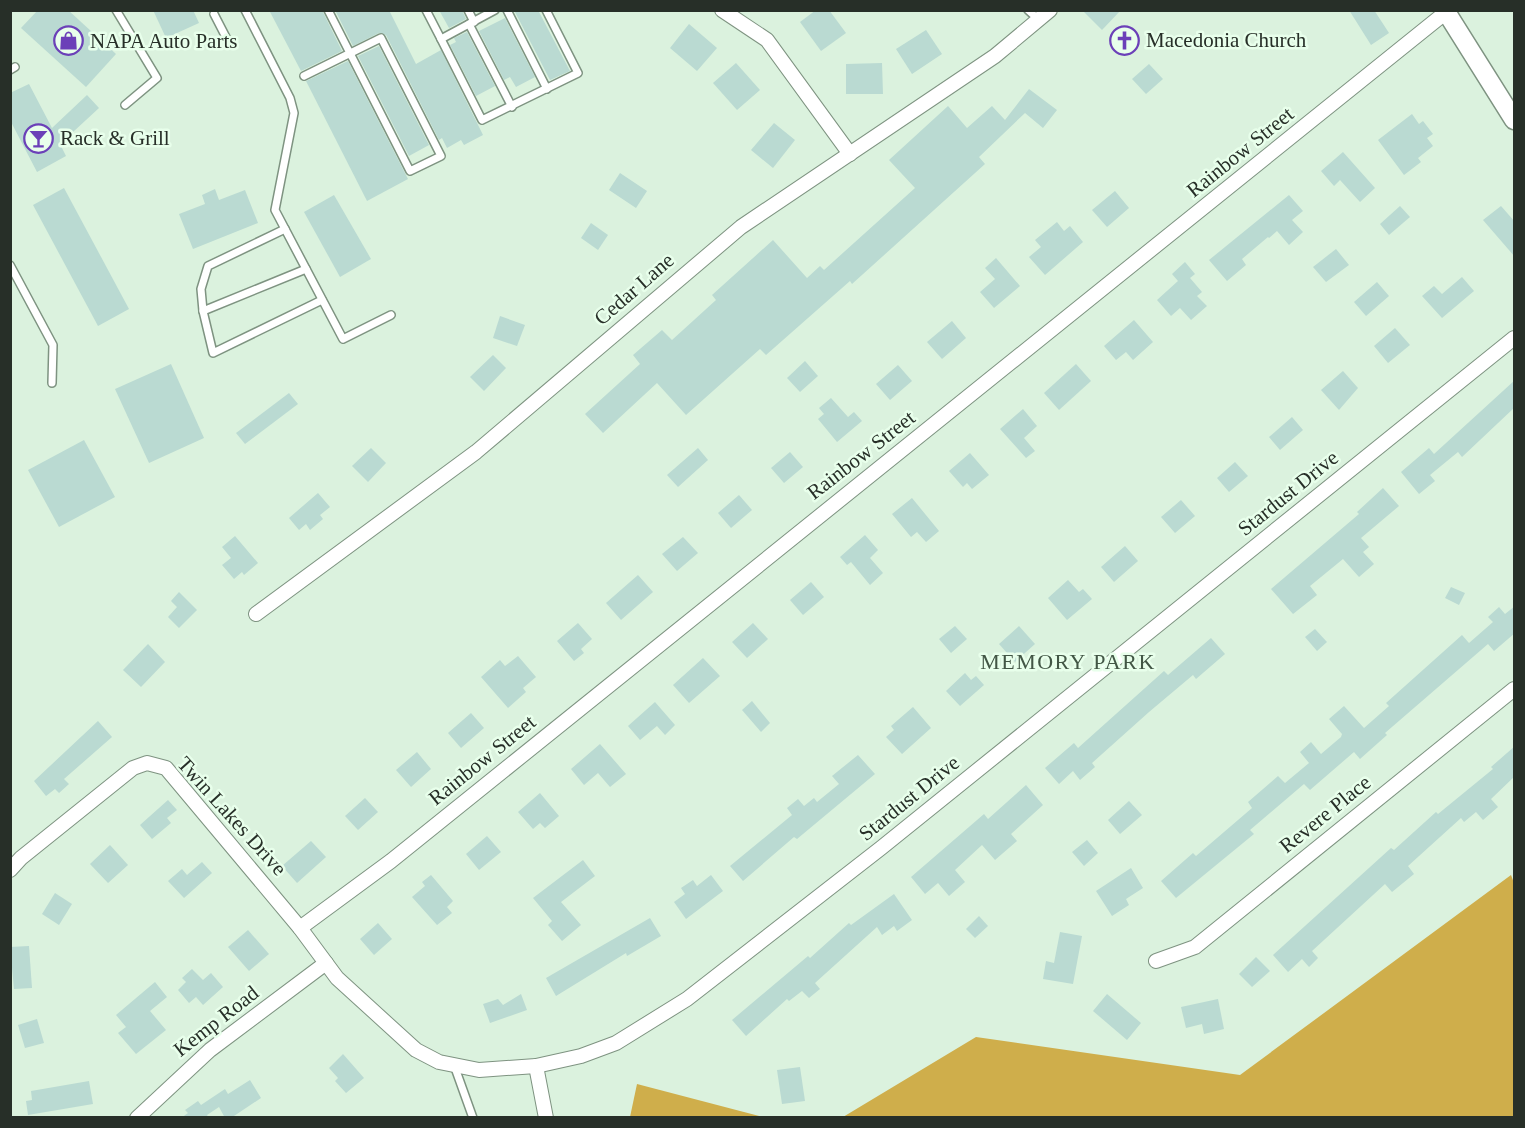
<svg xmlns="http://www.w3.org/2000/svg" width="1525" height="1128" viewBox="0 0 1525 1128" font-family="Georgia,serif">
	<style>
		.forest { fill: #cfae4b }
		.building { fill: #badad2 }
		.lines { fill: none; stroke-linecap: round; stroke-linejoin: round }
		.lane-casing { stroke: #7e9381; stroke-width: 10 }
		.street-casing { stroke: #7e9381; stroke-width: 16 }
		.secondary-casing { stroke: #7e9381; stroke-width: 21 }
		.lane { stroke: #fff; stroke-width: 7 }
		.street { stroke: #fff; stroke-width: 14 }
		.secondary { stroke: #fff; stroke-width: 18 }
		.labels { text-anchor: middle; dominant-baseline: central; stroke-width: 5; stroke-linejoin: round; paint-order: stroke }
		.poi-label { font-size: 21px; fill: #272f28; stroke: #e8ffeb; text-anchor: start }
		.street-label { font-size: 21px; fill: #272f28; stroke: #e8ffeb }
		.neighbourhood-label { font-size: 22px; letter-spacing: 1.5px; fill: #425645; stroke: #e8ffeb }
	</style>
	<rect width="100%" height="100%" fill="#dbf2de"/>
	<g class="forest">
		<path d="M1511 875 1514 883V1117H843L976 1037 1240 1075Z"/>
		<path d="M637 1084 763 1117H630Z"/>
	</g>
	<g class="building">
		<path d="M38 10H68L116 54 86 87 21 28Z"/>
		<path d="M153 10H193L199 23 166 38Z"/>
		<path d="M269 10H322L342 51 301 71Z"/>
		<path d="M335 10H389L416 64 441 50 483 135 464 145 461 140 447 148 442 138 439 140 386 35 379 33 353 46Z"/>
		<path d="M439 10H462L466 19 449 28Z"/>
		<path d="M518 10H538L570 71 550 80 515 12Z"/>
		<path d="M816 10H829L846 33 821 51 800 22Z"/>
		<path d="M1082 10H1121L1102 30Z"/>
		<path d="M1349 10H1374L1389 33 1371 45Z"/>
		<path d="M505 18 535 77 516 87 510 77 504 80 479 31Z"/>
		<path d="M689 24 717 48 697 71 670 48Z"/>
		<path d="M926 30 942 54 912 74 896 49Z"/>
		<path d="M467 32 495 86 476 96 450 45 456 42 454 38Z"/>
		<path d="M379 46 429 145 409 156 358 56Z"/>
		<path d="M348 61 408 179 367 201 306 81Z"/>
		<path d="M736 63 760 90 737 110 713 83Z"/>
		<path d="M882 63 883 94H846V64Z"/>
		<path d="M1149 64 1163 79 1146 94 1132 79Z"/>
		<path d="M29 84 52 128 87 95 99 108 60 144 66 156 37 172 10 120V93Z"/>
		<path d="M1029 89 1057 110 1043 128 1025 113 979 157 985 164 852 284 850 281 766 355 760 349 686 415 657 383 603 433 585 414 640 364 633 355 662 330 672 340 716 300 712 295 773 240 807 278 820 266 824 270 915 188 889 160 948 106 967 128 992 106 1005 120Z"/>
		<path d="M1412 114 1419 124 1423 121 1433 134 1427 138 1433 146 1418 158 1421 162 1404 175 1378 140Z"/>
		<path d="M774 123 795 140 773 168 751 150Z"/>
		<path d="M1343 152 1375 188 1360 202 1340 180 1334 186 1321 171Z"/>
		<path d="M620 173 647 191 636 208 609 190Z"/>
		<path d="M64 188 129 309 98 326 33 205Z"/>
		<path d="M215 189 219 200 245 190 258 223 193 249 179 214 205 204 202 195Z"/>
		<path d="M1115 191 1129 208 1107 227 1092 210Z"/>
		<path d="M334 195 371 259 340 277 304 212Z"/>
		<path d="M1289 195 1303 211 1292 220 1303 232 1289 245 1277 231 1269 238 1268 237 1242 259 1246 265 1227 281 1209 260Z"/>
		<path d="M1400 206 1410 217 1389 235 1380 224Z"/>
		<path d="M1501 206 1515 222V257L1483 220Z"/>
		<path d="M1057 222 1064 231 1070 226 1083 242 1045 275 1029 257 1041 247 1035 240Z"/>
		<path d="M591 223 608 235 598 250 581 238Z"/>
		<path d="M1336 249 1349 265 1326 282 1313 267Z"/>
		<path d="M996 258 1020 286 994 308 980 292 995 279 985 268Z"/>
		<path d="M1185 262 1195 274 1190 278 1202 292 1197 296 1207 306 1191 320 1180 308 1171 316 1157 300 1178 281 1172 274Z"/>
		<path d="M1462 277 1474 291 1442 318 1422 296 1434 286 1442 294Z"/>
		<path d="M1377 282 1389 296 1366 316 1354 302Z"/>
		<path d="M500 316 525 325 517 346 493 338Z"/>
		<path d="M1134 320 1153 342 1133 360 1126 352 1116 360 1104 346Z"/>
		<path d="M952 321 966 338 942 359 927 342Z"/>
		<path d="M1395 328 1410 345 1388 363 1374 346Z"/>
		<path d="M493 355 506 368 484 391 470 377Z"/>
		<path d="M805 361 818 376 800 392 787 378Z"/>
		<path d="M171 364 204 438 149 463 115 389Z"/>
		<path d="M1076 364 1091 381 1059 410 1044 393Z"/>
		<path d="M898 365 912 381 890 400 876 384Z"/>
		<path d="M1343 371 1358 388 1339 410 1321 390Z"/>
		<path d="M1515 380V407L1462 457 1458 452 1430 475 1435 481 1419 494 1401 472 1429 448 1434 454Z"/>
		<path d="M289 393 298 404 245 444 236 433Z"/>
		<path d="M831 398 848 417 854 412 862 421 837 442 818 419 824 414 819 408Z"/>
		<path d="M1023 409 1037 426 1024 438 1035 451 1026 458 1000 429Z"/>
		<path d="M1292 417 1303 430 1280 450 1269 437Z"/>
		<path d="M84 440 115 497 59 527 28 470Z"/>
		<path d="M371 448 386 463 368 482 352 466Z"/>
		<path d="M698 448 708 460 678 487 667 475Z"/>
		<path d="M790 452 803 467 784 483 771 468Z"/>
		<path d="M970 453 989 475 972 489 967 483 963 487 949 471Z"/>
		<path d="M1235 462 1248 476 1229 492 1217 478Z"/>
		<path d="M1383 488 1399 506 1361 538 1369 547 1363 552 1374 564 1359 577 1343 559 1310 586 1317 595 1293 614 1271 589 1359 514 1357 512Z"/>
		<path d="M318 493 330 507 320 515 323 519 310 530 306 524 299 530 289 518Z"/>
		<path d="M739 495 752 510 731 528 718 513Z"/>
		<path d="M912 498 939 531 926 542 917 532 911 537 892 514Z"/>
		<path d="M1181 500 1195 516 1175 533 1161 517Z"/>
		<path d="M865 535 878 550 870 558 883 573 870 585 851 562 847 565 840 557Z"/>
		<path d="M235 536 258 563 244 575 242 572 234 579 222 565 231 558 222 547Z"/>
		<path d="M683 537 698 553 677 571 662 554Z"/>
		<path d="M1125 546 1138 561 1114 582 1101 567Z"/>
		<path d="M638 575 653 592 621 620 606 603Z"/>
		<path d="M1068 580 1079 592 1083 589 1092 599 1067 620 1048 598Z"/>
		<path d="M811 582 824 597 803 615 790 600Z"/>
		<path d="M1451 587 1465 593 1459 605 1445 598Z"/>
		<path d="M179 592 197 610 179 628 168 617 177 607 171 601Z"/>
		<path d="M1515 606V633L1494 651 1488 644 1385 733 1387 735 1360 759 1354 752 1310 790 1304 784 1250 830 1254 834 1176 898 1161 881 1193 853 1196 856 1252 808 1248 802 1278 776 1285 783 1309 763 1300 752 1311 742 1321 754 1341 737 1342 734 1329 719 1344 706 1364 728 1389 706 1386 703 1462 635 1469 643 1493 622 1488 617 1499 607 1505 614Z"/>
		<path d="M578 623 592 639 581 649 584 653 574 661 557 641Z"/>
		<path d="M753 623 768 639 747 658 732 642Z"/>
		<path d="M955 626 967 639 951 653 939 639Z"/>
		<path d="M1019 626 1035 644 1015 662 999 644Z"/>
		<path d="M1315 629 1327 642 1317 651 1305 637Z"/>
		<path d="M1211 638 1225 654 1196 679 1193 675 1149 712 1092 763 1095 767 1080 780 1073 771 1059 784 1045 768 1074 743 1078 748 1164 671 1168 675Z"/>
		<path d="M148 644 165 662 141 687 123 670Z"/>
		<path d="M518 656 536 677 523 688 526 692 508 708 481 677 500 660 505 666Z"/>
		<path d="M703 658 720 676 689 703 673 685Z"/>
		<path d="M965 673 971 680 976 676 984 685 960 706 946 691Z"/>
		<path d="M752 701 770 723 761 732 742 710Z"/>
		<path d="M655 702 675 725 665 735 657 726 640 740 628 726Z"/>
		<path d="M913 707 931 728 902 754 886 737 894 730 891 726Z"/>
		<path d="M471 713 484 728 461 748 448 733Z"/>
		<path d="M98 721 112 737 64 779 69 784 59 793 55 789 46 796 34 781Z"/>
		<path d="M600 744 626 774 610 787 598 773 584 785 571 769Z"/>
		<path d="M1515 746V776L1491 799 1498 807 1483 820 1476 812 1464 822 1461 818 1408 866 1414 874 1392 892 1385 884 1312 951 1318 958 1309 967 1302 959 1288 972 1273 955 1391 848 1394 850 1436 812 1438 814 1493 769 1491 767Z"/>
		<path d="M417 752 431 769 411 787 396 770Z"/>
		<path d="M858 755 875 774 797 839 794 837 743 881 730 866 792 815 787 808 798 799 804 806 814 798 817 802 839 784 832 776Z"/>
		<path d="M1026 785 1043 805 1011 834 1017 841 995 860 982 845 955 870 965 882 949 896 938 883 925 894 911 877 984 814 988 819Z"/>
		<path d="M540 793 559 816 545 828 540 823 533 829 518 812Z"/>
		<path d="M365 798 378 812 358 830 345 816Z"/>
		<path d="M168 800 177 810 167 818 171 823 152 839 140 825Z"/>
		<path d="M1129 801 1142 815 1120 834 1108 820Z"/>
		<path d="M487 836 501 852 479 870 466 854Z"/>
		<path d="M1087 840 1098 853 1084 866 1072 852Z"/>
		<path d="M311 841 326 857 297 883 282 866Z"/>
		<path d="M110 845 128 865 108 883 90 864Z"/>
		<path d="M583 860 595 876 561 902 581 925 562 941 548 925 552 921 533 898Z"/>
		<path d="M202 862 212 873 184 898 168 881 182 869 187 875Z"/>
		<path d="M1131 868 1143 888 1126 899 1129 905 1112 916 1096 891Z"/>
		<path d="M431 875 453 901 447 907 452 913 437 925 412 897 425 886 422 882Z"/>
		<path d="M711 875 723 891 686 919 674 902 685 894 681 888 693 880 697 886Z"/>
		<path d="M55 893 72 904 59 925 42 914Z"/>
		<path d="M894 894 912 920 897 931 894 926 882 935 877 927 815 983 820 989 809 998 802 991 789 1001 787 999 746 1036 732 1020 808 956 810 958 849 923 851 925Z"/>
		<path d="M979 916 988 926 975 938 966 929Z"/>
		<path d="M650 918 661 936 627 956 626 953 556 996 546 978Z"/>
		<path d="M378 923 392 939 374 955 360 939Z"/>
		<path d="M248 930 269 954 249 971 228 947Z"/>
		<path d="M1060 932 1082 936 1073 984 1043 979 1046 961 1054 963Z"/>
		<path d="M29 946 32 988 14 989 10 947Z"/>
		<path d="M1256 957 1270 971 1252 987 1239 974Z"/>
		<path d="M192 969 203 980 211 973 223 987 203 1005 196 997 189 1003 178 990 186 982 182 978Z"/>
		<path d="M155 982 167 997 150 1011 166 1030 136 1054 118 1033 126 1027 116 1015Z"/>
		<path d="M521 994 527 1010 490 1023 483 1004 498 999 503 1005Z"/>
		<path d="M1107 994 1141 1023 1127 1040 1093 1011Z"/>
		<path d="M1218 999 1224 1029 1204 1034 1202 1024 1186 1028 1181 1007Z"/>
		<path d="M37 1019 44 1043 25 1048 18 1025Z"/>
		<path d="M343 1054 364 1078 346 1093 335 1081 338 1078 329 1068Z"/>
		<path d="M800 1067 805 1101 782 1104 777 1070Z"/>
		<path d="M250 1080 261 1098 231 1118H225L219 1107 207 1115 209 1118H181L188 1113 185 1110 198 1101 201 1105 225 1089 228 1094Z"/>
		<path d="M89 1081 93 1104 28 1115 26 1101 32 1100 31 1091Z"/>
	</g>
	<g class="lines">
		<defs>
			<g id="lane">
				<path d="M116 10 157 78 125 105"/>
				<path d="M245 10 290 98 294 113 275 210 343 339 391 315"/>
				<path d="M426 10 441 39"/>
				<path d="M468 10 474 22"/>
				<path d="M495 10 441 39 482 120 578 73 546 10"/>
				<path d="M507 10 547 89"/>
				<path d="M1028 10 1039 20"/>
				<path d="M214 14 230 45"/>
				<path d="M469 24 512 107"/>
				<path d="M10 70 15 67"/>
				<path d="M304 76 381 38 441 156 410 171 328 10"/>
				<path d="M285 229 208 266 201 289 203 311 306 269"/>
				<path d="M10 265 53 345 52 383"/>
				<path d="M203 311 213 353 322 300"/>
				<path d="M454 1065 473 1118"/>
			</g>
			<g id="street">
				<path d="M722 10 767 40 850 154"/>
				<path d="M256 614 476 452 741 227 995 56 1050 10"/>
				<path d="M10 870 21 858 133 768 147 763 166 768 300 928 337 978 416 1050 439 1062 479 1070 536 1066 581 1056 616 1043 687 999 881 848 1514 338"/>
				<path d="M300 928 391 861 1445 13"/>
				<path d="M1156 961 1195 947 1514 689"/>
				<path d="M536 1066 546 1118"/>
				<path d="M137 1118 210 1050 326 963"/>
			</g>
			<path id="secondary" d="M1445 10 1514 120"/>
		</defs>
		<use href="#lane" class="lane-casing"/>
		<use href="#street" class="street-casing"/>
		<use href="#secondary" class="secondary-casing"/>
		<use href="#lane" class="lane"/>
		<use href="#street" class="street"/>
		<use href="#secondary" class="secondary"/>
	</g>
	<defs>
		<symbol id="church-ring" viewBox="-11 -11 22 22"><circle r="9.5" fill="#e8ffeb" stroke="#6b40b8" stroke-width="1.5"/><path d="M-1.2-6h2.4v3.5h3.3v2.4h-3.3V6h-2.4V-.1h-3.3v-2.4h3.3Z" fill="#6b40b8"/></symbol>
		<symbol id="shop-ring" viewBox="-11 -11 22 22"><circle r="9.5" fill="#e8ffeb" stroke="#6b40b8" stroke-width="1.5"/><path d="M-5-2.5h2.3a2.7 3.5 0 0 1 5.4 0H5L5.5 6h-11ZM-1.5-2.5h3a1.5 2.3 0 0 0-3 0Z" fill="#6b40b8"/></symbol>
		<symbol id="bar-ring" viewBox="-11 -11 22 22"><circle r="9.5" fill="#e8ffeb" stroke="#6b40b8" stroke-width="1.5"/><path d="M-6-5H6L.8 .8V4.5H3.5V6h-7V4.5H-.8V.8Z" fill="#6b40b8"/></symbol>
	</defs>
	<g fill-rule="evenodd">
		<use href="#church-ring" x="1108" y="24" width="33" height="33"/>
		<use href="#shop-ring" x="52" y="24" width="33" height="33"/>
		<use href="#bar-ring" x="22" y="122" width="33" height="33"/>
	</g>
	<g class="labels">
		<g class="poi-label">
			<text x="1146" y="40">Macedonia Church</text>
			<text x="90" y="41">NAPA Auto Parts</text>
			<text x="60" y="138">Rack &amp; Grill</text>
		</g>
		<g class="street-label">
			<text transform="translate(1240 152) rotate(-39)">Rainbow Street</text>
			<text transform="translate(634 289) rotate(-41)">Cedar Lane</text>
			<text transform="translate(861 455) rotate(-38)">Rainbow Street</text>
			<text transform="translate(1288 493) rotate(-39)">Stardust Drive</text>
			<text transform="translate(482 760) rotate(-39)">Rainbow Street</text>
			<text transform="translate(909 798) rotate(-39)">Stardust Drive</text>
			<text transform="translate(1325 814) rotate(-39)">Revere Place</text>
			<text transform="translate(232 816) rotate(48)">Twin Lakes Drive</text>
			<text transform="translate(216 1021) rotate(-38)">Kemp Road</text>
		</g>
		<g class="neighbourhood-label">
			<text x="1068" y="661">MEMORY PARK</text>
		</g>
	</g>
	<rect width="1525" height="1128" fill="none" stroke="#272f28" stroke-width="24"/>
</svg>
